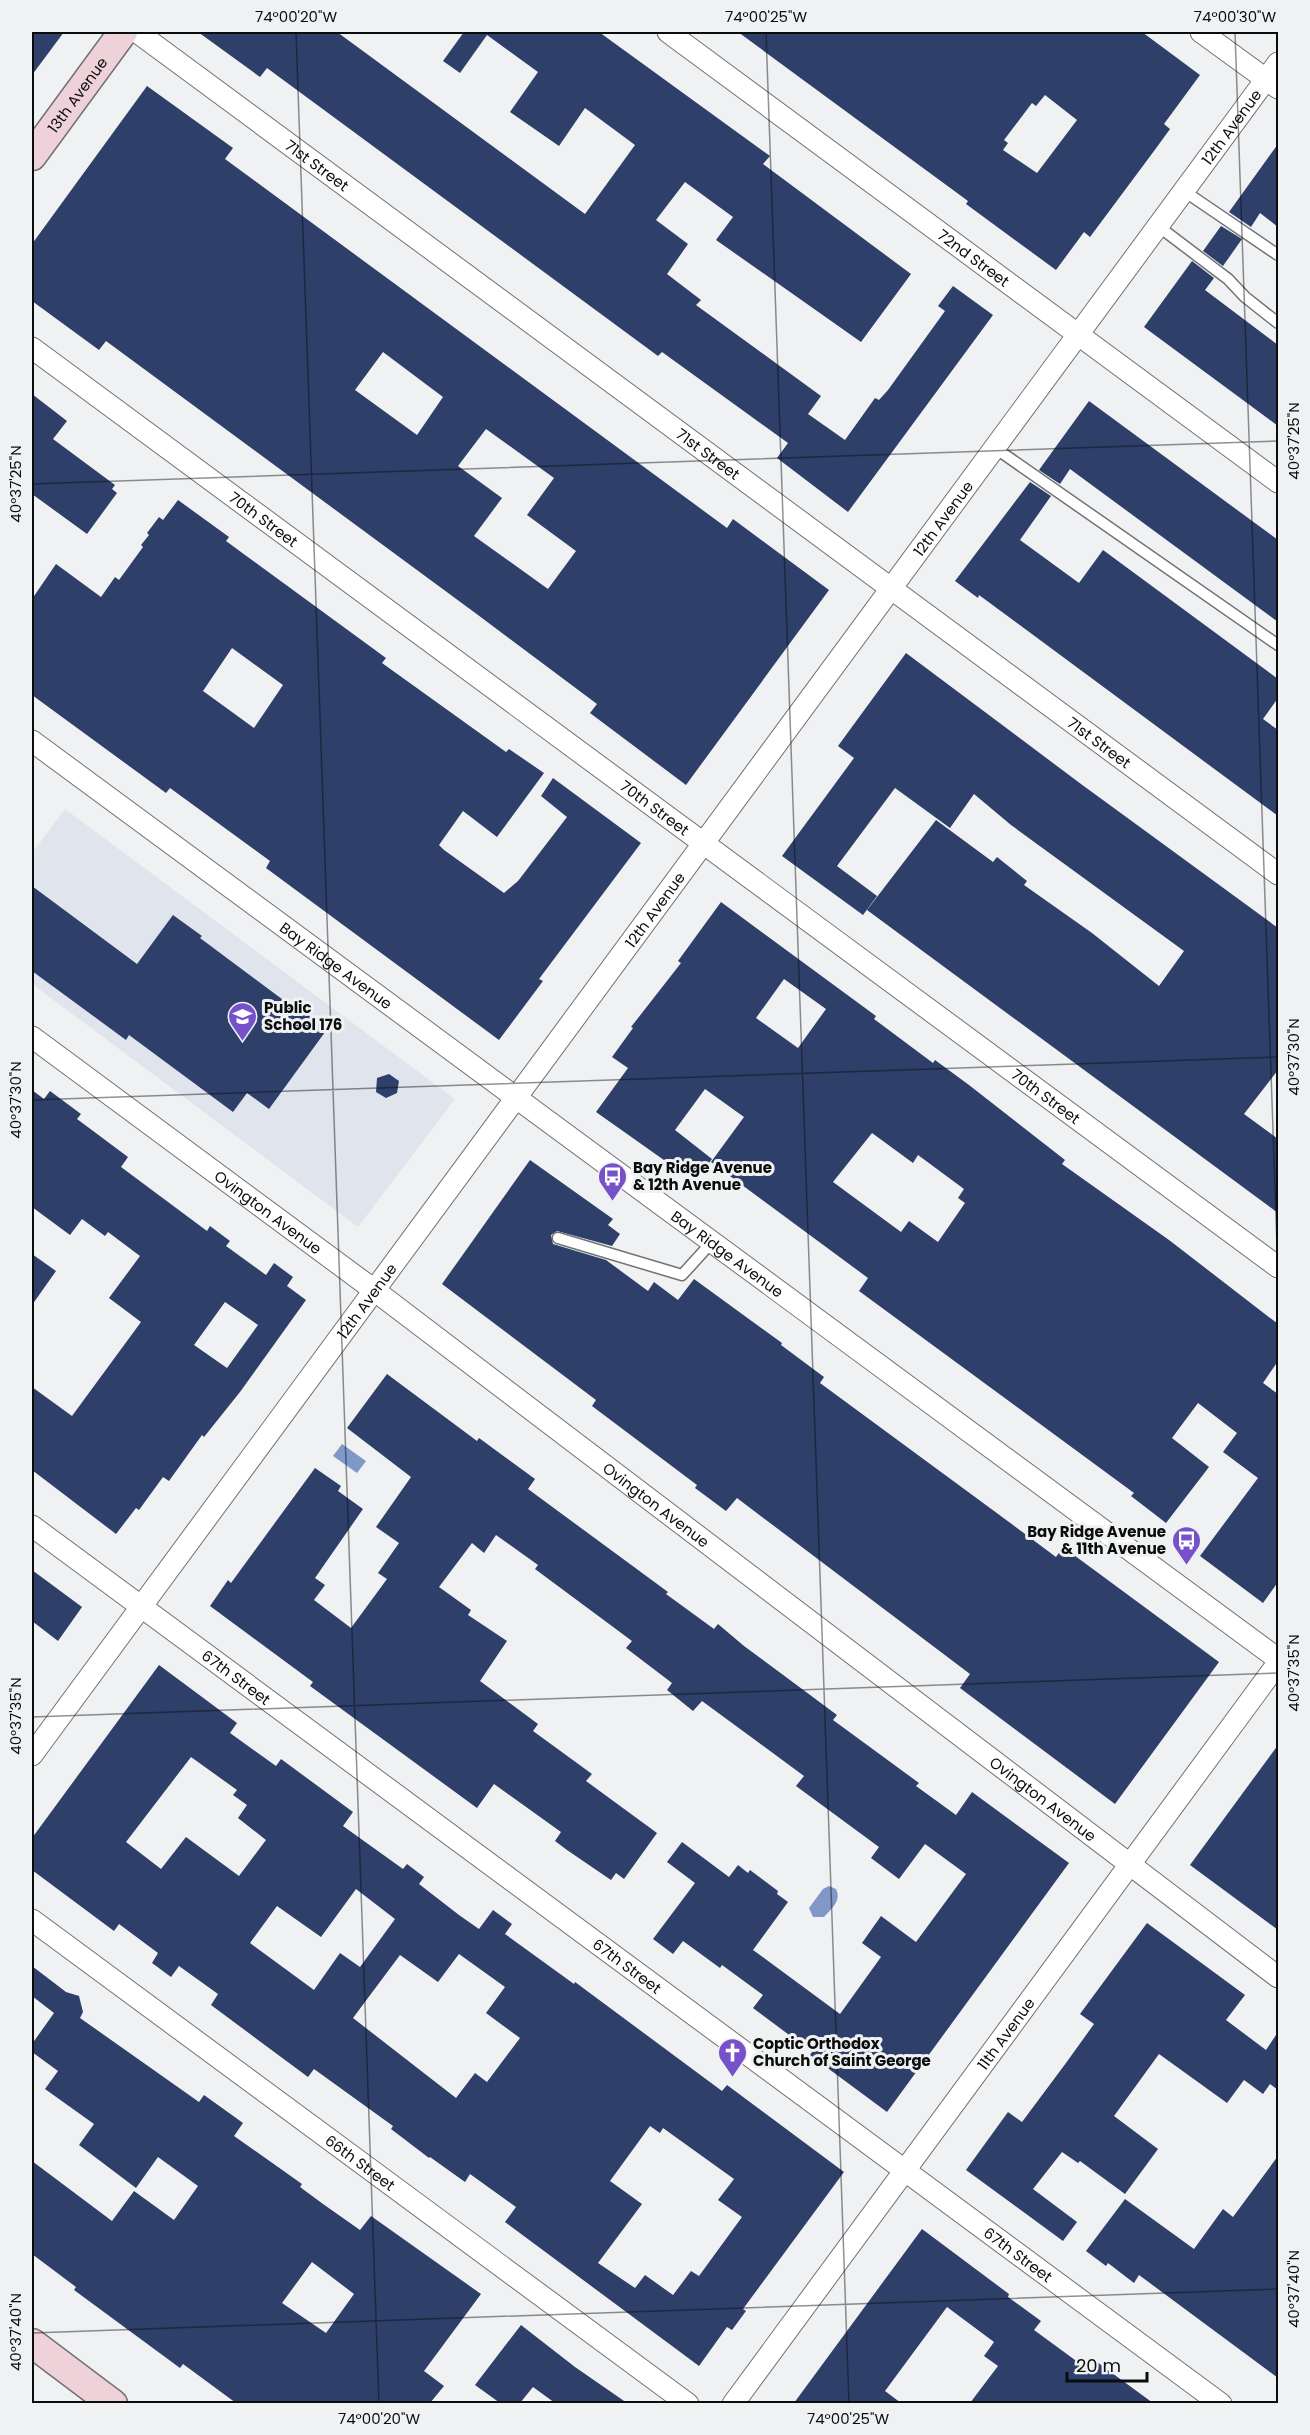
<svg xmlns="http://www.w3.org/2000/svg" width="1310" height="2435" viewBox="0 0 1310 2435" font-family="Poppins,sans-serif">
	<style>
		.built { fill: #e0e5ed }
		.water { fill: #7f98c8 }
		.building { fill: #2e3f6a; fill-rule: evenodd }
		.lines { fill: none; stroke-linecap: round; stroke-linejoin: round }
		.lane-casing { stroke: #717274; stroke-width: 13 }
		.street-casing { stroke: #717274; stroke-width: 23 }
		.secondary-casing { stroke: #717274; stroke-width: 31 }
		.lane { stroke: #fff; stroke-width: 10 }
		.street { stroke: #fff; stroke-width: 21 }
		.secondary { stroke: #efd1d9; stroke-width: 28 }
		.ticks { fill: none; stroke: #0b0c0c; stroke-width: 1.5; stroke-opacity: 0.45 }
		.labels { text-anchor: middle; dominant-baseline: central; stroke-width: 6; stroke-linejoin: round; paint-order: stroke }
		.street-label { font-size: 15px; fill: #0b0c0c; stroke: #f0f1f3 }
		.poi-label { font-size: 15px; font-weight: bold; fill: #0b0c0c; stroke: #f0f1f3; text-anchor: start }
		.neatline { fill: none; stroke: #0b0c0c; stroke-width: 2 }
		.ticks-label { font-size: 15px; text-anchor: middle; fill: #0b0c0c }
	</style>
	<rect width="100%" height="100%" fill="#f0f1f3"/>
	<path class="built" d="M65 809 455 1099 358 1227 32 984V853Z"/>
	<g class="water">
		<path d="M342 1444 366 1461 357 1473 333 1456Z"/>
		<path d="M829 1886 836 1889C842 1901 831 1909 824 1917H813L809 1908 823 1889Z"/>
	</g>
	<g class="building">
		<path d="M32 32H64L32 75Z"/>
		<path d="M198 32H337L585 214 635 145 585 108 559 146 510 112 538 72 487 35 460 73 443 61 464 32H599L770 156 763 164 911 274 861 342 716 240 733 217 685 182 656 220 688 244 667 274 701 300 696 305 821 396 808 414 845 440 875 398 879 400 888 390 945 311 938 306 953 286 993 315 848 512 777 458 788 443 662 352 658 356 267 68 260 77Z"/>
		<path d="M738 32H1142L1200 75 1164 124 1170 129 1154 151 1090 237 1084 232 1056 270 966 204 968 201ZM1045 95 1077 120 1037 173 1003 150 1008 143 1004 140 1032 103 1036 106Z"/>
		<path d="M147 86 233 148 225 159 727 528 733 519 829 590 686 785 590 713 597 704 478 615 106 341 99 350 32 301V244ZM383 352 443 397 417 435 355 390ZM486 429 554 478 527 515 576 551 548 589 474 536 502 498 458 466Z"/>
		<path d="M1278 144V227L1260 213 1251 227 1229 212Z"/>
		<path d="M1221 226 1242 239 1223 266 1203 251Z"/>
		<path d="M1192 261 1214 278 1205 290 1278 345V426L1144 327Z"/>
		<path d="M32 394 67 421 53 439 115 485 112 489 117 493 87 534 32 494Z"/>
		<path d="M1089 401 1278 540V622L1070 469 1060 484 1039 470Z"/>
		<path d="M1030 482 1051 496 1020 540 1079 583 1103 550 1278 679V698L1263 719 1278 730V816L979 595 978 598 955 581Z"/>
		<path d="M178 500 229 537 226 541 386 658 382 663 506 752 509 749 544 773 497 837 463 811 439 845 444 850 504 893 518 881 567 817 541 796 553 778 641 843 539 979 543 981 499 1040 266 868 270 861 170 788 166 793 32 695V599L56 564 101 597 115 577 119 580 143 547 141 545 149 535 147 533 159 517 163 520ZM232 648 283 685 254 728 203 691Z"/>
		<path d="M906 653 1081 784 1278 928V1070L1244 1114 1278 1139V1213L867 910 936 820 993 862 997 857 1027 881 1024 885 1092 933 1159 986 1184 951 1011 825 974 794 950 828 895 788 837 866 877 896 863 915 782 856 854 758 838 746Z"/>
		<path d="M32 886 137 964 173 915 202 936 200 938 294 1008 296 1006 328 1028 269 1109 247 1093 233 1112 129 1035 126 1040 32 971Z"/>
		<path d="M721 902 876 1016 874 1019 933 1063 935 1060 969 1085 1065 1160 1062 1164 1169 1240 1278 1324V1361L1263 1383 1278 1394V1582L1263 1603 1200 1556 1258 1478 1223 1452 1237 1433 1198 1403 1172 1438 1209 1467 1166 1523 1131 1496 1134 1493 859 1291 868 1278 711 1162 744 1117 705 1089 675 1130 712 1159 695 1182 596 1112 628 1068 612 1057 633 1028 631 1027 681 963 678 961ZM784 979 826 1009 798 1048 756 1018ZM872 1133 913 1163 918 1155 964 1189 958 1198 965 1203 938 1242 909 1221 901 1232 833 1182Z"/>
		<path d="M389 1074 399 1081 397 1093 386 1098 376 1092 377 1078Z"/>
		<path d="M32 1090 44 1099 50 1091 81 1114 77 1119 128 1157 121 1167 207 1231 210 1226 230 1241 226 1246 266 1275 274 1263 293 1277 287 1286 306 1300 240 1392 204 1437 202 1435 169 1481 163 1477 139 1510 136 1508 116 1534 32 1470V1387L72 1416 141 1322 109 1298 140 1256 108 1232 105 1236 82 1219 70 1235 32 1207ZM225 1302 258 1325 227 1368 194 1345Z"/>
		<path d="M530 1160 613 1219 608 1225 620 1234 612 1246 557 1231 551 1235 553 1244 606 1260 648 1291 654 1282 678 1300 694 1279 782 1343 781 1345 824 1377 820 1383 1009 1522 1056 1557 1063 1547 1219 1662 1115 1804 960 1688 970 1674 737 1498 726 1511 695 1488 697 1485 592 1406 596 1400 442 1284Z"/>
		<path d="M32 1254 56 1271 32 1305Z"/>
		<path d="M387 1374 477 1441 479 1438 535 1479 528 1489 668 1592 666 1594 714 1629 718 1624 744 1646 837 1715 833 1720 919 1783 916 1786 956 1815 972 1792 1069 1863 887 2112 810 2055 812 2052 753 2008 763 1995 722 1965 720 1968 683 1941 673 1954 653 1939 695 1883 667 1862 682 1842 729 1877 738 1865 748 1873 750 1870 778 1891 777 1894 788 1902 753 1950 840 2014 881 1957 862 1943 881 1916 916 1942 966 1874 925 1844 899 1879 871 1858 879 1847 796 1786 804 1776 702 1701 693 1711 667 1690 672 1683 626 1648 632 1641 535 1569 538 1565 496 1535 484 1553 472 1543 439 1587 471 1610 468 1615 507 1641 480 1681 538 1724 533 1731 592 1774 586 1781 657 1833 624 1879 616 1873 611 1880 567 1850 555 1841 561 1832 494 1784 477 1808 310 1686 313 1682 210 1606 228 1580 231 1583 315 1468 341 1486 338 1491 363 1509 315 1578 325 1585 314 1600 351 1628 387 1579 378 1573 399 1543 376 1527 411 1477 347 1428Z"/>
		<path d="M32 1570 82 1607 58 1641 32 1621Z"/>
		<path d="M159 1665 237 1723 230 1733 276 1766 281 1759 353 1812 343 1826 403 1869 407 1864 424 1877 419 1884 459 1915 479 1929 493 1910 512 1924 505 1934 574 1984 575 1982 722 2091 727 2085 844 2172 743 2309 746 2311 732 2330 727 2327 699 2366 505 2222 516 2207 470 2174 465 2182 430 2157 429 2158 391 2129 393 2126 314 2069 308 2077 211 2005 218 1994 179 1966 171 1977 152 1963 158 1953 119 1924 114 1931 32 1870V1838ZM191 1757 237 1790 233 1795 247 1805 238 1818 266 1840 239 1876 186 1837 161 1869 126 1842ZM356 1889 395 1919 360 1967 340 1953 314 1990 250 1943 277 1906 321 1937ZM459 1954 505 1987 486 2013 520 2038 487 2082 475 2073 456 2098 353 2018 400 1955 438 1982ZM650 2126 660 2133 663 2128 734 2179 718 2200 742 2217 699 2276 691 2271 673 2295 645 2275 635 2288 598 2263 642 2204 610 2181Z"/>
		<path d="M1278 1745V1930L1190 1865Z"/>
		<path d="M1147 1923 1245 1995 1226 2020 1266 2050 1278 2032V2090L1270 2084 1263 2094 1244 2080 1227 2103 1159 2054 1114 2116 1158 2149 1125 2194 1080 2161 1078 2163 1062 2152 1033 2189 1077 2222 1063 2241 966 2170 1008 2112 1022 2122 1066 2063 1094 2024 1080 2014Z"/>
		<path d="M32 1966 66 1992 79 1996 83 2012 80 2018 199 2102 204 2095 243 2123 234 2136 302 2184 300 2187 323 2204 360 2230 371 2216 481 2294 424 2371 444 2386 430 2403H236L183 2364 180 2368 74 2290 76 2287 32 2254V2161L112 2221 134 2191 174 2220 198 2186 158 2157 136 2188 79 2145 94 2124 45 2089 58 2071 32 2052V2044L54 2013 32 1996ZM312 2262 354 2294 326 2333 282 2303Z"/>
		<path d="M1278 2156V2378L1139 2275 1134 2283 1108 2263 1106 2266 1086 2251 1125 2199 1194 2249 1223 2209 1233 2217Z"/>
		<path d="M922 2229 1009 2294 1008 2297 1041 2321 1034 2330 1090 2371 1097 2362 1153 2403H970L998 2366 984 2356 994 2342 947 2307 885 2391 901 2403H794Z"/>
		<path d="M521 2325 575 2367 627 2403H555L533 2387 520 2403H500L475 2385Z"/>
	</g>
	<g class="lines">
		<defs>
			<g id="lane">
				<path d="M1184 191 1278 255"/>
				<path d="M1158 226 1228 279 1245 297 1278 323"/>
				<path d="M995 448 1278 645"/>
				<path d="M558 1238 682 1275 712 1242"/>
			</g>
			<g id="street">
				<path id="s1" d="M137 32 1278 874"/>
				<path id="s2" d="M668 32 1278 482"/>
				<path d="M1201 32 1278 88"/>
				<path id="s3" d="M32 348 1278 1267"/>
				<path id="s4" d="M32 741 1278 1659"/>
				<path id="s5" d="M32 1037 374 1290 1278 1977"/>
				<path id="s6" d="M32 1526 1221 2404"/>
				<path id="s7" d="M32 1755 1278 63"/>
				<path id="s8" d="M32 1920 688 2404"/>
				<path id="s9" d="M733 2404 1278 1663"/>
			</g>
			<g id="secondary">
				<path id="s10" d="M32 156 123 32"/>
				<path d="M32 2343 113 2404"/>
			</g>
		</defs>
		<use href="#lane" class="lane-casing"/>
		<use href="#street" class="street-casing"/>
		<use href="#secondary" class="secondary-casing"/>
		<use href="#lane" class="lane"/>
		<use href="#street" class="street"/>
		<use href="#secondary" class="secondary"/>
	</g>
	<path class="ticks" d="M296 32 379 2404M766 32 849 2404M1235 32 1278 1275M32 484 1278 441M32 1100 1278 1057M32 1717 1278 1673M32 2333 1278 2289"/>
	<defs>
		<symbol id="school-pin" viewBox="-11 -11 22 30"><path d="M0 17L-7.5 6A9.5 9.5 0 1 1 7.5 6Z" fill="#7751ca" stroke="#f0f1f3"/><path d="M0-5L7-2L0 1L-7-2ZM-4 1L0 2.5L4 1V4Q0 6-4 4Z" fill="#fff"/></symbol>
		<symbol id="bus-pin" viewBox="-11 -11 22 30"><path d="M0 17L-7.5 6A9.5 9.5 0 1 1 7.5 6Z" fill="#7751ca" stroke="#f0f1f3"/><path d="M-5-6H5V4H4V6H2V4H-2V6H-4V4H-5ZM-3.5-4V0h7V-4ZM-3.5 1.2v1.5H-2V1.2ZM2 1.2v1.5H3.5V1.2Z" fill="#fff"/></symbol>
		<symbol id="church-pin" viewBox="-11 -11 22 30"><path d="M0 17L-7.5 6A9.5 9.5 0 1 1 7.5 6Z" fill="#7751ca" stroke="#f0f1f3"/><path d="M-1.2-6h2.4v3.5h3.3v2.4h-3.3V6h-2.4V-.1h-3.3v-2.4h3.3Z" fill="#fff"/></symbol>
	</defs>
	<g fill-rule="evenodd">
		<use href="#school-pin" x="226" y="1000" width="33" height="45"/>
		<use href="#bus-pin" x="596" y="1160" width="33" height="45"/>
		<use href="#bus-pin" x="1170" y="1524" width="33" height="45"/>
		<use href="#church-pin" x="716" y="2036" width="33" height="45"/>
	</g>
	<g class="labels">
		<g class="street-label">
			<text stroke="none"><textPath href="#s10" startOffset="76">13th Avenue</textPath></text>
			<text stroke="none"><textPath href="#s7" startOffset="2022">12th Avenue</textPath></text>
			<text stroke="none"><textPath href="#s1" startOffset="224">71st Street</textPath></text>
			<text stroke="none"><textPath href="#s2" startOffset="380">72nd Street</textPath></text>
			<text stroke="none"><textPath href="#s1" startOffset="710">71st Street</textPath></text>
			<text stroke="none"><textPath href="#s3" startOffset="288">70th Street</textPath></text>
			<text stroke="none"><textPath href="#s7" startOffset="1536">12th Avenue</textPath></text>
			<text stroke="none"><textPath href="#s1" startOffset="1196">71st Street</textPath></text>
			<text stroke="none"><textPath href="#s3" startOffset="774">70th Street</textPath></text>
			<text stroke="none"><textPath href="#s7" startOffset="1050">12th Avenue</textPath></text>
			<text stroke="none"><textPath href="#s4" startOffset="378">Bay Ridge Avenue</textPath></text>
			<text stroke="none"><textPath href="#s3" startOffset="1260">70th Street</textPath></text>
			<text stroke="none"><textPath href="#s5" startOffset="294">Ovington Avenue</textPath></text>
			<text stroke="none"><textPath href="#s4" startOffset="864">Bay Ridge Avenue</textPath></text>
			<text stroke="none"><textPath href="#s7" startOffset="564">12th Avenue</textPath></text>
			<text stroke="none"><textPath href="#s5" startOffset="780">Ovington Avenue</textPath></text>
			<text stroke="none"><textPath href="#s6" startOffset="254">67th Street</textPath></text>
			<text stroke="none"><textPath href="#s5" startOffset="1266">Ovington Avenue</textPath></text>
			<text stroke="none"><textPath href="#s6" startOffset="740">67th Street</textPath></text>
			<text stroke="none"><textPath href="#s9" startOffset="460">11th Avenue</textPath></text>
			<text stroke="none"><textPath href="#s8" startOffset="408">66th Street</textPath></text>
			<text stroke="none"><textPath href="#s6" startOffset="1226">67th Street</textPath></text>
		</g>
		<g class="poi-label">
			<text x="264" y="1007">Public<tspan x="264" dy="17">School 176</tspan></text>
			<text x="633" y="1167">Bay Ridge Avenue<tspan x="633" dy="17">&amp; 12th Avenue</tspan></text>
			<text x="1166" y="1531" text-anchor="end">Bay Ridge Avenue<tspan x="1166" dy="17">&amp; 11th Avenue</tspan></text>
			<text x="753" y="2043">Coptic Orthodox<tspan x="753" dy="17">Church of Saint George</tspan></text>
		</g>
	</g>
	<rect width="1310" height="2435" fill="none" stroke="#f0f1f3" stroke-width="66"/>
	<path d="M1067 2372v9h80v-9" fill="none" stroke="#0b0c0c" stroke-width="3"/>
	<text x="1076" y="2372" font-size="18" fill="#0b0c0c" stroke="#f0f1f3" stroke-width="4.5" paint-order="stroke">20 m</text>
	<rect x="33" y="33" width="1244" height="2369" class="neatline"/>
	<g class="ticks-label">
		<text x="296" y="22">74°00'20"W</text>
		<text x="766" y="22">74°00'25"W</text>
		<text x="1235" y="22">74°00'30"W</text>
		<text transform="translate(1294 441) rotate(-90)" y="5">40°37'25"N</text>
		<text transform="translate(16 484) rotate(-90)" y="5">40°37'25"N</text>
		<text transform="translate(1294 1057) rotate(-90)" y="5">40°37'30"N</text>
		<text transform="translate(16 1100) rotate(-90)" y="5">40°37'30"N</text>
		<text transform="translate(1294 1673) rotate(-90)" y="5">40°37'35"N</text>
		<text transform="translate(16 1716) rotate(-90)" y="5">40°37'35"N</text>
		<text transform="translate(1294 2289) rotate(-90)" y="5">40°37'40"N</text>
		<text transform="translate(16 2332) rotate(-90)" y="5">40°37'40"N</text>
		<text x="379" y="2424">74°00'20"W</text>
		<text x="848" y="2424">74°00'25"W</text>
	</g>
</svg>
